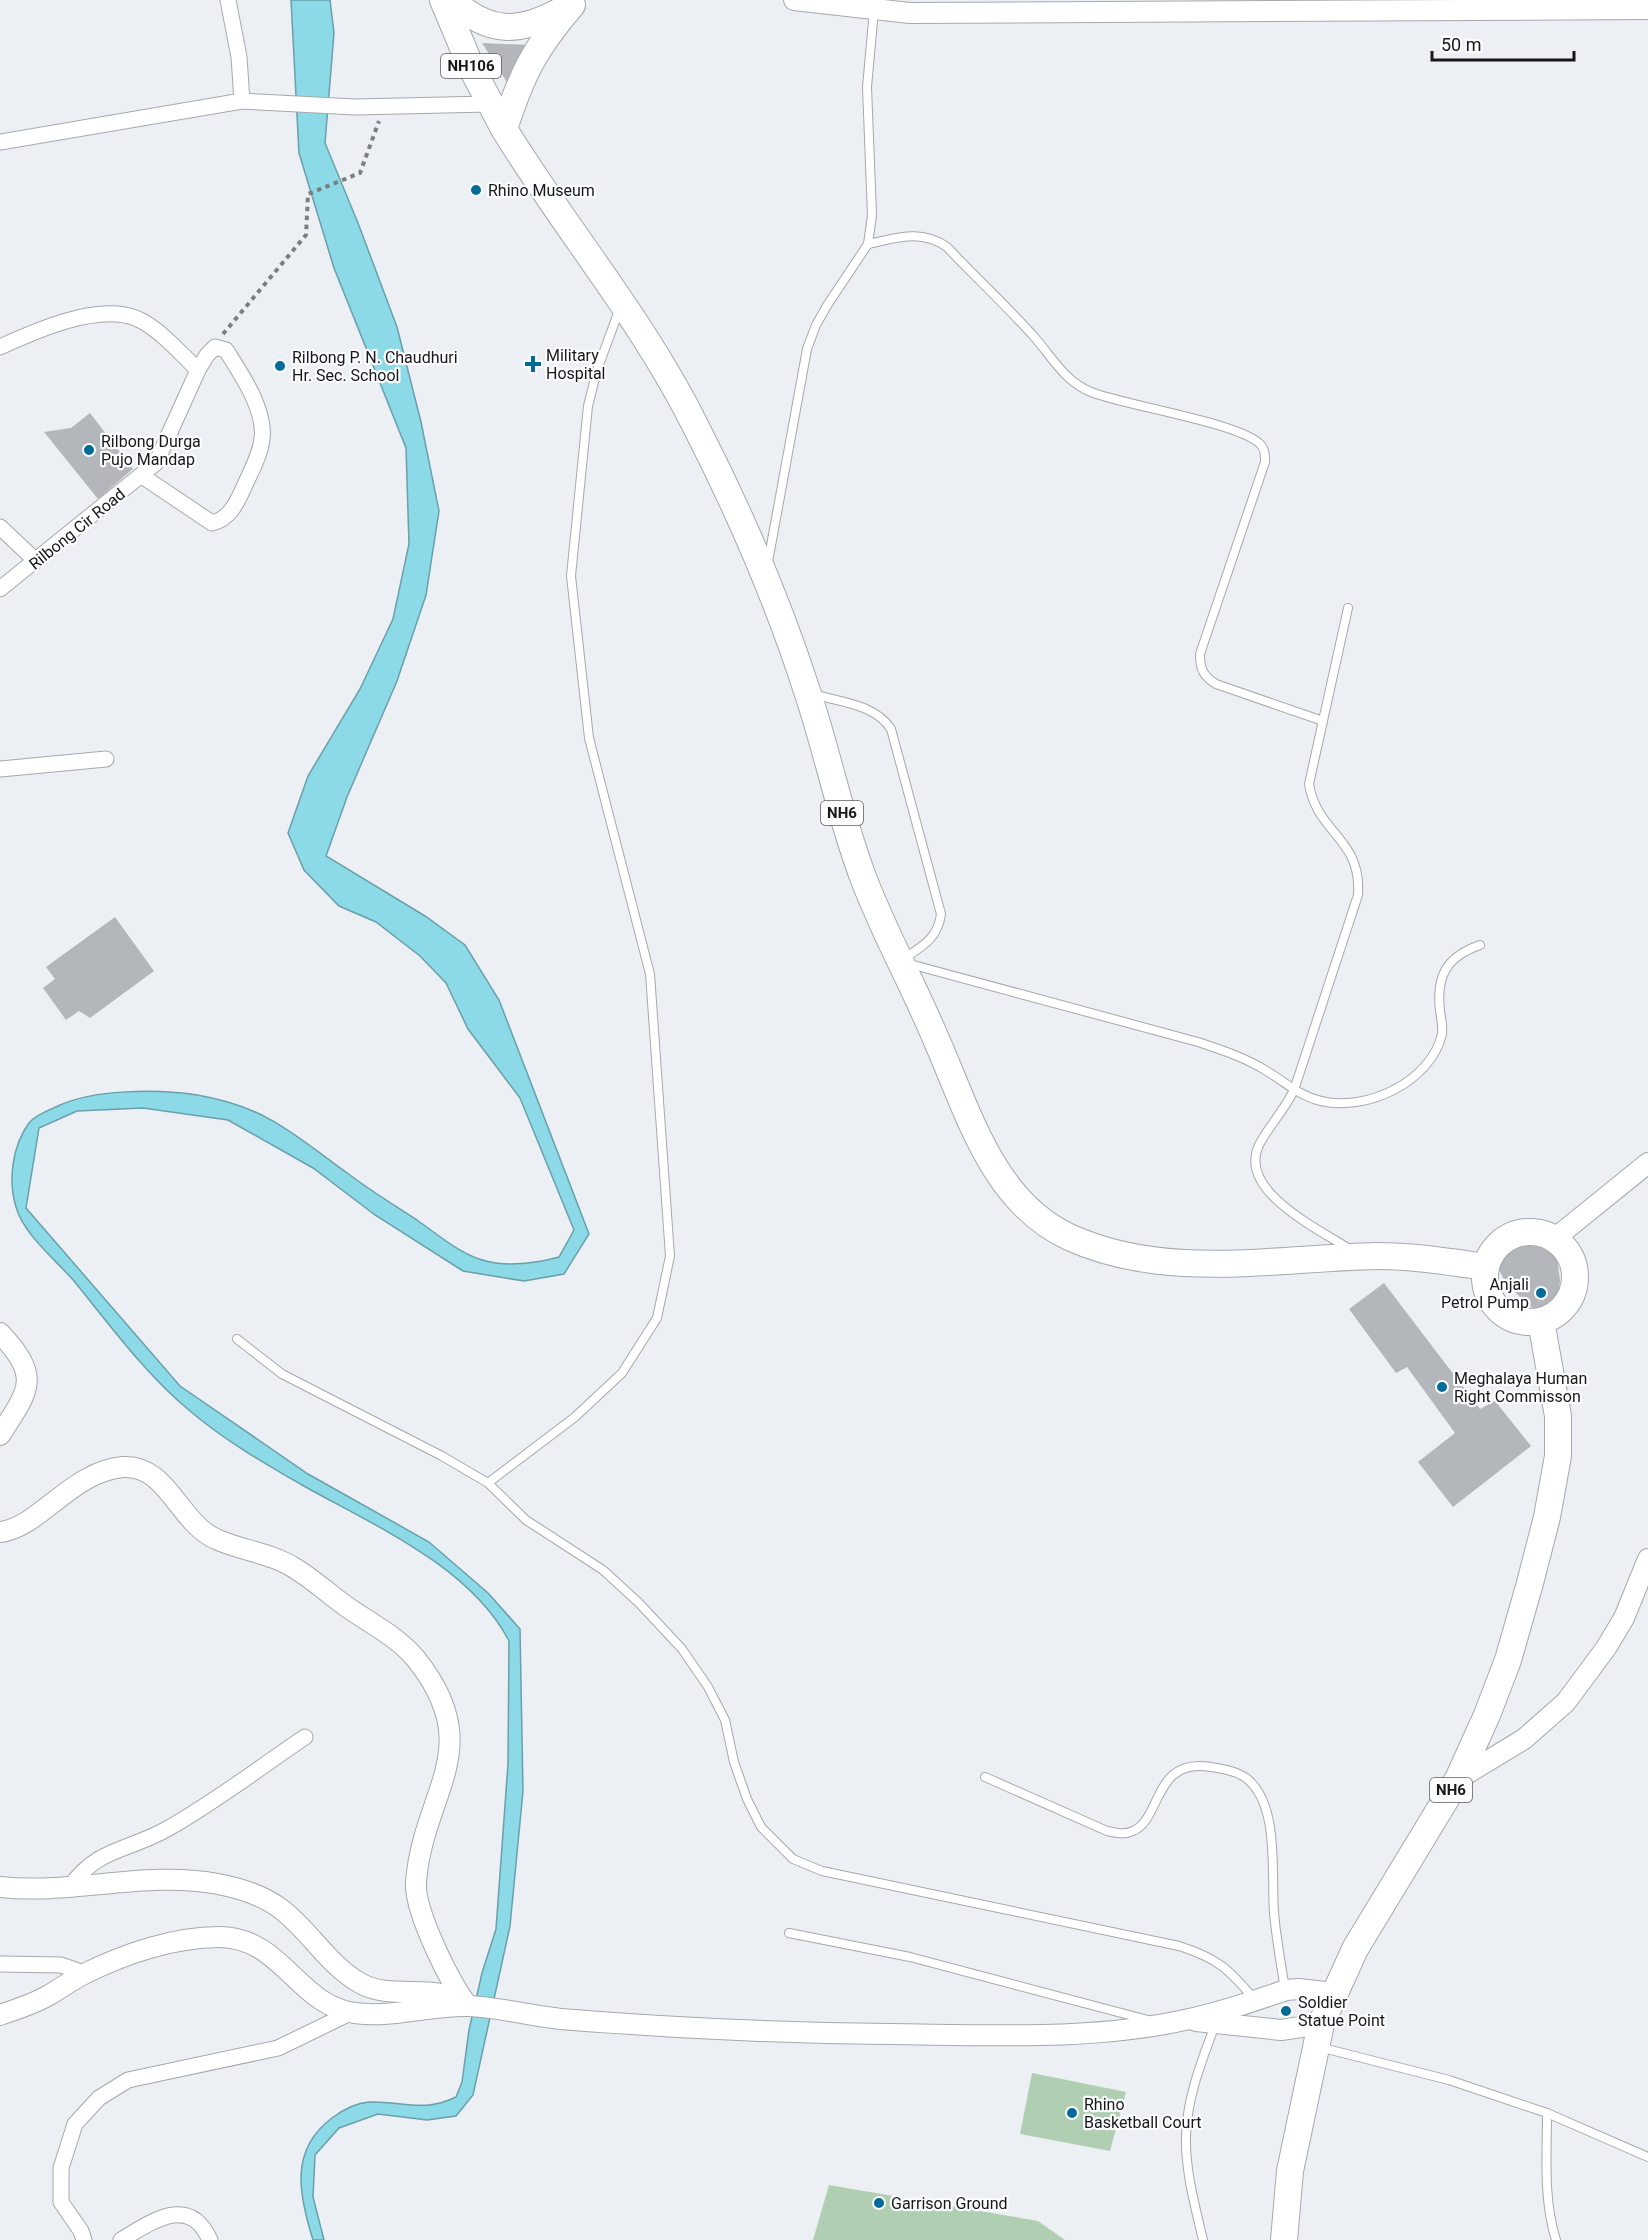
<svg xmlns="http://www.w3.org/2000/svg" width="1648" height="2240" viewBox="0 0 1648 2240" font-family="Roboto,sans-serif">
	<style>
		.green { fill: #b0cfb2 }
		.water { fill: #8cdae8; stroke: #69a0aa; stroke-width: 1.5 }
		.building { fill: #b3b6ba }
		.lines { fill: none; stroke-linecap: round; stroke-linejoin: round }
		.service-casing { stroke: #a6a9ac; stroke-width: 10 }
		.minor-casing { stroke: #a6a9ac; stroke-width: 17 }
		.tertiary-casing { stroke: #a6a9ac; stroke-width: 22 }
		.trunk-casing { stroke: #a6a9ac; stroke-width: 28 }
		.path { stroke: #7c7e80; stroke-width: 4; stroke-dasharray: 4.5 4.5; stroke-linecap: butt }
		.service { stroke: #fff; stroke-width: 8 }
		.minor { stroke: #fff; stroke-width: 15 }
		.tertiary { stroke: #fff; stroke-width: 20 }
		.trunk { stroke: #fff; stroke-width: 26 }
		.poi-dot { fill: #026b98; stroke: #fafcfe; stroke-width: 2 }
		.labels { text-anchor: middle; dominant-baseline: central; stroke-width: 4.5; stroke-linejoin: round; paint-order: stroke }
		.shield { fill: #fafcfe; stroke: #5b5c5e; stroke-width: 1.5 }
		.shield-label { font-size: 15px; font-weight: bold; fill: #171819 }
		.poi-label { font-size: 16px; fill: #171819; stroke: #fafcfe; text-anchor: start }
		.street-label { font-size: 16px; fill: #171819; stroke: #fafcfe }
	</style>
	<rect width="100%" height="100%" fill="#eceff3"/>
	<g class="green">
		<path d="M1032 2073 1126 2092 1110 2151 1020 2134Z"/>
		<path d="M829 2185 1038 2221 1065 2240H813Z"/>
	</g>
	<path class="water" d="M291 0H330L334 33 325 143 358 223 397 327 421 422 439 511 426 595 397 681 347 797 326 856 425 916 465 945 499 1000 589 1234 564 1274 524 1281 463 1271 375 1215 313 1168 228 1120 143 1108 77 1111 39 1128 26 1208 180 1386 308 1474 429 1542 488 1593 520 1629 523 1791 510 1926 473 2095 456 2116 427 2120 378 2114 339 2128 315 2155 313 2197 324 2240H313C299 2195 289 2150 332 2118 344 2109 355 2103 369 2102 402 2101 424 2113 456 2097L462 2082 469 2030 482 1973 496 1929 508 1764 509 1641C470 1566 373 1525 302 1485 264 1463 224 1440 190 1411 146 1375 110 1325 74 1281 55 1259 24 1235 16 1207 8 1181 12 1146 29 1123 35 1115 49 1110 58 1106 93 1089 158 1089 197 1095 268 1107 294 1135 350 1175 371 1191 394 1205 417 1220 437 1234 461 1255 486 1261 508 1267 537 1263 559 1257L574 1230 520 1098 468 1029 446 983 420 956 376 922 339 906 304 870 288 833 308 776 360 689 393 619 409 544 406 448 334 268 299 153Z"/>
	<g class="building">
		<path d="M482 43 529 45 510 87Z"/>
		<path d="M90 413 133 469 98 499 44 432 71 428Z"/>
		<path d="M115 917 154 971 90 1018 79 1011 66 1020 43 988 55 979 46 967Z"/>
		<path d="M1534 1239 1547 1240 1556 1249 1560 1280 1558 1304 1553 1314 1544 1316 1527 1304 1505 1282 1497 1265 1498 1253 1515 1243Z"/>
		<path d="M1384 1283 1480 1409 1495 1401 1531 1446 1453 1507 1418 1462 1455 1433 1407 1367 1396 1373 1349 1309Z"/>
	</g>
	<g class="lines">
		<defs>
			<g id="service">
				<path d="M868 244C897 238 921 229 947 247 976 278 1008 307 1036 339 1053 359 1066 382 1091 392 1126 406 1242 423 1261 445 1265 450 1265 455 1265 462L1200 654C1200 669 1203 676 1216 684L1323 721"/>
				<path d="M768 562 807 349 816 325 828 304 868 244 872 215 867 87 874 10"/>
				<path d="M1348 608 1309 784C1317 834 1362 838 1358 895L1294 1090C1284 1111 1268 1127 1259 1145 1237 1191 1319 1229 1351 1250"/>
				<path d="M813 694C840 702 875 704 891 729L941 914C938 938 923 946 903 959"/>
				<path d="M906 963 1198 1042C1221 1050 1244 1057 1265 1070 1284 1081 1299 1096 1321 1101 1366 1112 1431 1082 1442 1034 1443 1027 1441 1018 1440 1011 1436 976 1446 957 1480 945"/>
				<path d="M237 1339 282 1374 442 1456 488 1483 526 1520 603 1570 639 1603 682 1649 708 1687 725 1720 734 1762 747 1799 761 1827 793 1859 822 1871 1179 1946C1217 1958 1229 1969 1254 1999"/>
				<path d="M488 1483 575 1417 622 1373 657 1318 670 1256 650 974 589 738 571 576 588 406 597 370 620 308"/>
				<path d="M985 1777 1107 1831C1116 1833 1125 1835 1133 1831 1162 1819 1153 1757 1211 1767 1223 1769 1236 1771 1246 1778 1280 1804 1271 1873 1274 1912 1276 1938 1281 1964 1285 1989"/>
				<path d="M789 1933 910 1957 1148 2020"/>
				<path d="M1319 2047 1449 2080 1547 2113 1648 2157"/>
				<path d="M1547 2113C1547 2155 1543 2199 1556 2240"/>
				<path d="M1203 2240C1195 2206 1185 2170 1186 2136 1187 2097 1202 2060 1215 2025"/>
			</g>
			<g id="minor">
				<path d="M228 0 239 57 242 101"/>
				<path d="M0 142 242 101 355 107 489 104"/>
				<path d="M0 347C35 331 99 302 138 319 161 330 180 353 198 370L207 355 215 347 226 350C241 374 266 410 262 439 260 456 251 471 244 487 237 502 230 519 212 523L142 476"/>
				<path d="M0 527 36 561"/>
				<path d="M0 589 156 463 198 370"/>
				<path d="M0 769 106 759"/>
				<path d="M70 1887C97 1848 128 1851 167 1829 215 1802 259 1768 305 1737"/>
				<path d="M0 1964 61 1965 84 1973"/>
				<path d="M84 2240 81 2231 61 2202V2168L75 2124 99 2098 128 2080 278 2048 350 2013"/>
				<path d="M121 2240C153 2221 189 2194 210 2240"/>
			</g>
			<g id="tertiary">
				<path d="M794 0 910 13 1648 9"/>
				<path d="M1554 1239 1648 1163"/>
				<path d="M0 1333C41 1377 30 1389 0 1435"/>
				<path d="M0 1532C39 1528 72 1471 123 1467 167 1464 179 1523 216 1539 242 1551 272 1553 296 1569 314 1580 330 1595 347 1607 370 1623 398 1637 416 1659 488 1749 423 1791 416 1882 414 1911 450 1983 468 2006"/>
				<path d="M1458 1779 1524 1739 1566 1702 1606 1648 1624 1618 1648 1559"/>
				<path d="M0 1887C73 1895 146 1870 218 1884 239 1888 264 1896 281 1909 310 1931 328 1965 360 1983 384 1997 415 1989 441 1994 450 1996 458 2001 466 2005"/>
				<path d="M0 2015C17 2009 34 2004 49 1995 61 1988 72 1980 84 1974 124 1954 174 1937 219 1937 282 1937 298 2006 355 2013 393 2018 430 2005 468 2006 499 2007 530 2016 561 2019 670 2028 780 2033 889 2034 986 2035 1095 2041 1189 2019 1222 2012 1254 2001 1286 1990L1299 1989 1333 1993"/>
				<path d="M1196 2021 1281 2030 1321 2024"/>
			</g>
			<g id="trunk">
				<path d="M443 0 471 67 504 129"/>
				<path d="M451 0C489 34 519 34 562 10"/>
				<path d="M572 5C534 49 522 74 504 129 566 230 643 320 696 427 739 511 778 601 807 691 828 753 840 817 863 877 884 933 913 984 936 1039 968 1111 992 1201 1069 1237 1165 1281 1275 1258 1377 1256 1414 1256 1450 1262 1486 1267"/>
				<circle cx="1530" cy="1277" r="45"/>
				<path d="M1284 2240 1290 2171 1321 2024 1355 1949 1458 1779 1487 1715 1508 1660 1530 1583 1547 1517 1558 1456V1416L1541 1321"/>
			</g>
		</defs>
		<use href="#service" class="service-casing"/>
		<use href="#minor" class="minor-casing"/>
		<use href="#tertiary" class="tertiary-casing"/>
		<use href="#trunk" class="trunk-casing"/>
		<path class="path" d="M223 334 306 235 308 194 360 173 379 121"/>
		<use href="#service" class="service"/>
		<use href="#minor" class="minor"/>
		<use href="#tertiary" class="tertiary"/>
		<use href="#trunk" class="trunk"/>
	</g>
	<g class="poi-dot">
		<circle cx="476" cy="190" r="6"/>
		<path d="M530 355h6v6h6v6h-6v6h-6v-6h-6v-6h6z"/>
		<circle cx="280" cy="366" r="6"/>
		<circle cx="89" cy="450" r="6"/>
		<circle cx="1541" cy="1293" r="6"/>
		<circle cx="1442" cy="1387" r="6"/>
		<circle cx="1286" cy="2011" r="6"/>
		<circle cx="1072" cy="2113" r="6"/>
		<circle cx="879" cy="2203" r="6"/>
	</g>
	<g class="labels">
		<g class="shield">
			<rect x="441" y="54" width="60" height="24" rx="4.5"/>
			<rect x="821" y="801" width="42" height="24" rx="4.5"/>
			<rect x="1430" y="1778" width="42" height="24" rx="4.5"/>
		</g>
		<g class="shield-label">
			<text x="471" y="66">NH106</text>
			<text x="842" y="813">NH6</text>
			<text x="1451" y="1790">NH6</text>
		</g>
		<g class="poi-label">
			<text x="488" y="190">Rhino Museum</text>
			<text x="546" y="355">Military<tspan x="546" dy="18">Hospital</tspan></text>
			<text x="292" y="357">Rilbong P. N. Chaudhuri<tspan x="292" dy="18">Hr. Sec. School</tspan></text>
			<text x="101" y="441">Rilbong Durga<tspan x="101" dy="18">Pujo Mandap</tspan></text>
			<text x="1529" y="1284" text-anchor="end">Anjali<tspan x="1529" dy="18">Petrol Pump</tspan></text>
			<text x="1454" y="1378">Meghalaya Human<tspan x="1454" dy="18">Right Commisson</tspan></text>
			<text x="1298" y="2002">Soldier<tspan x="1298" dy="18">Statue Point</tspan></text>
			<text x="1084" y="2104">Rhino<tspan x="1084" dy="18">Basketball Court</tspan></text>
			<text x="891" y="2203">Garrison Ground</text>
		</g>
		<g class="street-label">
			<text transform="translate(77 529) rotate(-39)">Rilbong Cir Road</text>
		</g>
	</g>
	<path d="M1432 51v9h142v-9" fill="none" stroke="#171819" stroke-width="3"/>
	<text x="1441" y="51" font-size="18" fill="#171819" stroke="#fafcfe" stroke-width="4.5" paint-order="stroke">50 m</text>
</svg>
